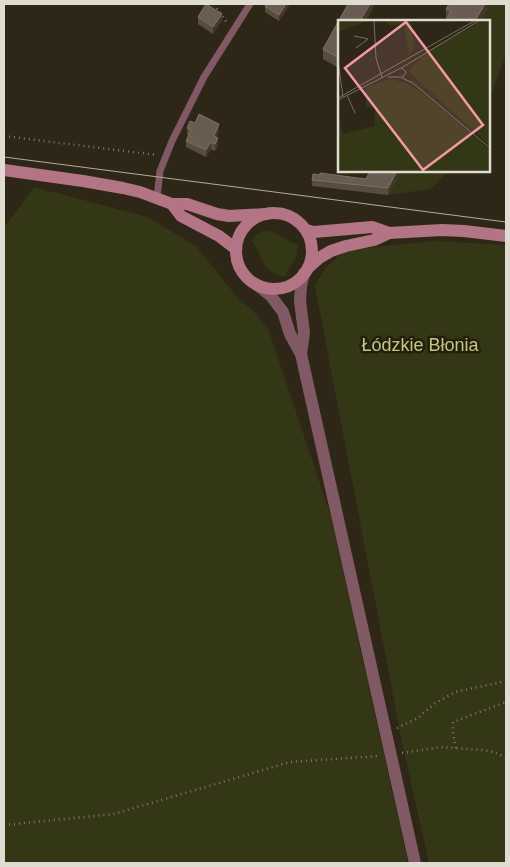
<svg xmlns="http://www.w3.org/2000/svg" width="510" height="867" viewBox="0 0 510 867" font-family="Helvetica,sans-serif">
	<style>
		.green { fill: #343715 }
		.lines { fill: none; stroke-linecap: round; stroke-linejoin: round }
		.path { stroke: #7f796b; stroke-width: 2.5; stroke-dasharray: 1 4; stroke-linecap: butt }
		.service { stroke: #815964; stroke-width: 7 }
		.tertiary { stroke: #815964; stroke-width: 12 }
		.secondary { stroke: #b37485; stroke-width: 12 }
		.tram { stroke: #b2aca0; stroke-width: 1 }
		.wall { fill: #5a4d40 }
		.shaded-wall { fill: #423729 }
		.building { fill: #695c50; stroke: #7c7064 }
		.labels { text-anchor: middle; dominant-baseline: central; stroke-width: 5; stroke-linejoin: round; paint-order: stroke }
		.park-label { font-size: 18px; fill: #c0c782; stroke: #241e0e }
		.inset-road { fill: none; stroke: #766f62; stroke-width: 1 }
		.view { fill: #f49aa5; fill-opacity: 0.15; stroke: #f49aa5; stroke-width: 2.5 }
		.inset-edge { fill: none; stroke: #e1dcd2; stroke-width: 2.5 }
	</style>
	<rect width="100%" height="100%" fill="#2e2717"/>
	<g class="green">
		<path d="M491 4H506V54L489 100V21H482Z"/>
		<path d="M401 171H449L430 189 388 195Z"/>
		<path d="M34 187 147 217 196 246 237 297 253 311 268 328 330 514 408 863H4V228Z"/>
		<path d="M265 231 274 232 288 241 297 244C300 259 289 263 286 276 261 275 264 255 251 241L257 234Z"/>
		<path d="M434 241 506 245V863H429L402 742 315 286 324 270 337 257 355 249Z"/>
	</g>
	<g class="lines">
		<g class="path">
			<path d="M214 4 227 23"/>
			<path d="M4 136 157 155"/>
			<path d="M397 728 418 718 434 704 455 692 506 681"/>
			<path d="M456 748 453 734V722L506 702"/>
			<path d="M402 753 440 747 483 750 494 752 506 758"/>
			<path d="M4 825 114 814 290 762 380 756"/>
		</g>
		<path class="service" d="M157 198 160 171 172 141 204 77 250 4"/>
		<g class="tertiary">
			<path d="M256 284 271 296 283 312 290 334 301 354 415 863"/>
			<path d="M301 354 304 333 300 301 301 286 304 273"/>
		</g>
		<g class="secondary">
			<path d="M4 170 83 181 123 188 140 192 172 204H187L217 214 229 216 266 214"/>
			<path d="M172 204 181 216 219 236 236 249"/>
			<circle cx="274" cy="251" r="38"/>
			<path d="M306 230 314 232 372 227 389 233"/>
			<path d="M308 268 319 258 331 251 346 246 374 240 389 233 442 230 464 231 506 236"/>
		</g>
		<path class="tram" d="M4 157 506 222"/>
	</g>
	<g class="wall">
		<path d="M266 4H290L279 21 265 12V6Z"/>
		<path d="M348 4H375L366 21H339V68L323 59V49Z"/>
		<path d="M446 9 482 21 446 20Z"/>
		<path d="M198 17 222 20 213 34 198 24Z"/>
		<path d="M195 123 219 131 216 137 218 145 215 151 211 149 206 157 186 147V141L189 136 187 135V128Z"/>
		<path d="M370 171H401L388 195 312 186V180L366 179Z"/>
	</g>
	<g class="shaded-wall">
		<path d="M286 4H290L279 21V15Z"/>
		<path d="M370 4H375L366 21H360Z"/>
		<path d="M485 4H491L482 21H475Z"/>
		<path d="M222 14V20L213 34V27Z"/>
		<path d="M219 124V131L214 142V136Z"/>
		<path d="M218 138V145L215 151V144Z"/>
		<path d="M211 142V149L206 157V150Z"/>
		<path d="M397 171H401L388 195V188Z"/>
	</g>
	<g class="building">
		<path d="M206 4 222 14 213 27 198 17Z"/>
		<path d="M266 4H286L279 15 265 6Z"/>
		<path d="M348 4H370L360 21H339V58L323 49Z"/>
		<path d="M449 4 454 6 455 4H485L475 21H446L451 11 446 9Z"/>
		<path d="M199 114 219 124 214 136 218 138 215 144 211 142 206 150 186 141 191 130 187 128 190 121 195 123Z"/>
		<path d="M370 171H397L388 188 312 180 313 174 320 175V173L366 179Z"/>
	</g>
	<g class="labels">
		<g class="park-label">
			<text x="420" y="345">Łódzkie Błonia</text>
		</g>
	</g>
	<g transform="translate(338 20)">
		<rect width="152" height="152" fill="#2e2717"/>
		<path d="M0 0H33L0 12ZM46 0H73L76 28 71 36 66 4 52 6ZM144 0H152V126L70 51 90 31ZM52 59 68 63 92 79 152 130V152H0V91L5 114 36 106 37 87H28V67Z" fill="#343715"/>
		<path class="inset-road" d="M36 0 38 38 44 57M16 16 30 19 18 28M0 41 5 77M50 57H65L68 52 64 48M64 58 75 63 153 129M9 75 17 93M0 78 138 0M0 80 65 47 142 0"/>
		<path class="view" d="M68 2 145 105 85 150 7 48Z"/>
		<rect width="152" height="152" class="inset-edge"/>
	</g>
	<rect width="510" height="867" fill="none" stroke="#e1dcd2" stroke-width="10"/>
</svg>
